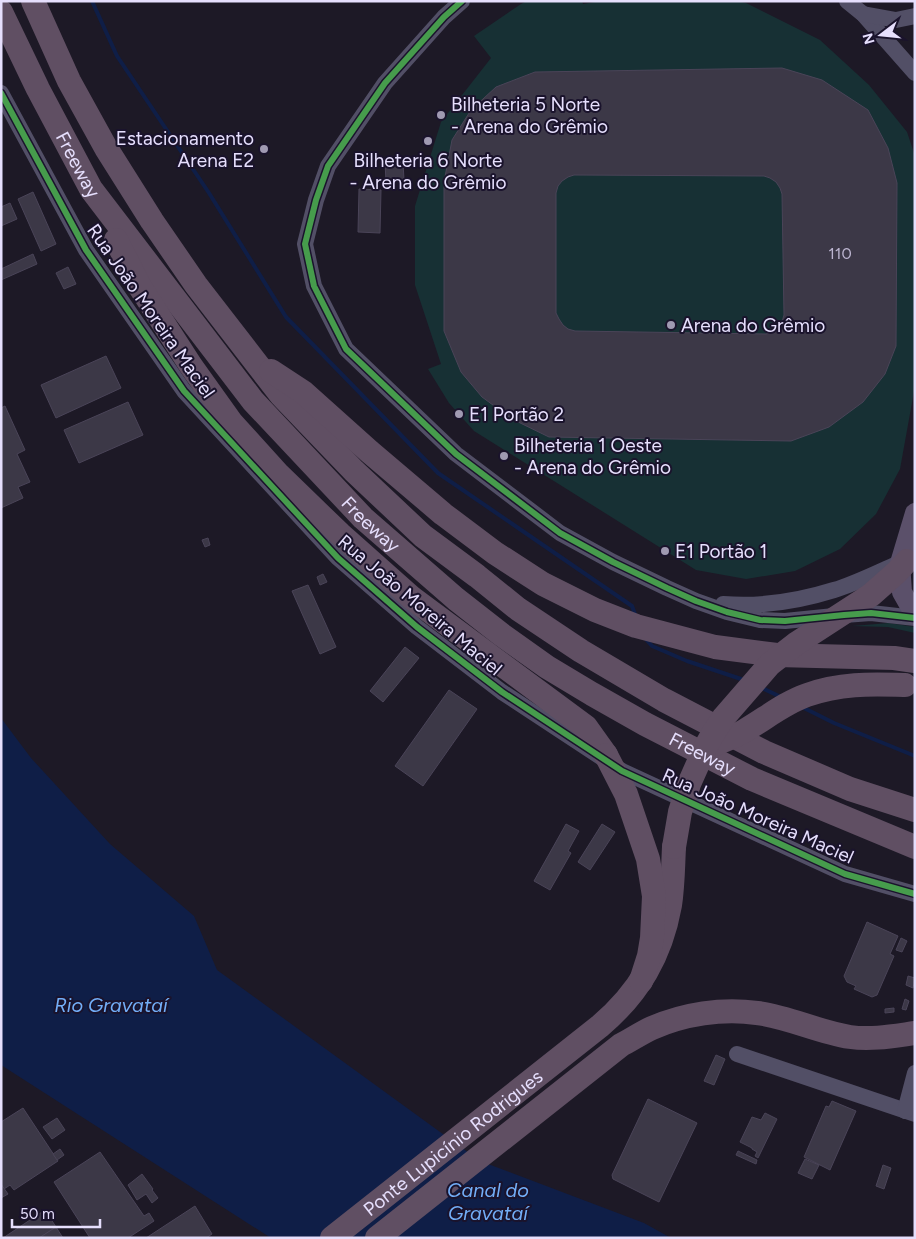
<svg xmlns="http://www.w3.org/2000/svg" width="916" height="1239" viewBox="0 0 916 1239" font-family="Figtree,sans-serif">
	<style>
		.green { fill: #173034 }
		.water { fill: #0f1e47 }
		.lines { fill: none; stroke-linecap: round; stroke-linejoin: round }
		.stream { stroke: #0f1e47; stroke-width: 4 }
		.building { fill: #3c3847; stroke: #4a4458; fill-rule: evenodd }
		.minor { stroke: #524f66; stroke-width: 16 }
		.major { stroke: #5b506a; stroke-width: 20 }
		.highway { stroke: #604f63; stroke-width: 24 }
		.highway-bridge { stroke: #604f63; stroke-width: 24 }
		.cycleway-casing { stroke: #1a132c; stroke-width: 9 }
		.cycleway { stroke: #469c4c; stroke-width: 6 }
		.poi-dot { fill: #a09ab2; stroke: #1a132c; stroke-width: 2 }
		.labels { text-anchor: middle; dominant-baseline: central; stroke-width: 4; stroke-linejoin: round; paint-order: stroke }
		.number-label { font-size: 16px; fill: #bcb5d0 }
		.poi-label { font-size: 19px; fill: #e6dffd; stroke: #1a132c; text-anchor: start }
		.street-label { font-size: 19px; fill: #e6dffd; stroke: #1a132c }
		.water-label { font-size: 20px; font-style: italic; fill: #73aef8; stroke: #1a132c }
	</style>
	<rect width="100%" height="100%" fill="#1d1926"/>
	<g class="green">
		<path d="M527 1H582L583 4 600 1H737L746 3 820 40 869 85 907 132 915 156V386L900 469 876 514 840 549 795 571 746 579 696 570 474 431 449 403 428 369 441 364 415 285V206L441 122 491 58 474 36 521 4Z"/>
		<path d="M889 623 915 627V633L888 627 852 626Z"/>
	</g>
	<path class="water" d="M1 718 31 758 110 844 194 916 217 970 480 1161 644 1223 671 1238H271L1 1065Z"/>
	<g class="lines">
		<g class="stream">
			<path d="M92 1 117 56 209 193 286 317 438 473 632 606 636 617"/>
			<path d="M644 637 652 646 687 661 744 680"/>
			<path d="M760 687 783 698"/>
			<path d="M800 706 834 723 915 756"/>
		</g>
	</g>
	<g class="building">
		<path d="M782 68 822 80 868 110 888 148 897 183 896 346 885 374 863 402 829 427 791 441 549 437 512 419 482 397 461 372 444 331V182L452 140 471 110 496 87 535 72ZM574 175 764 176 770 178 776 182 780 188 782 194 784 315 782 322 778 328 773 332 766 334 575 331 568 329 563 325 559 319 556 313V193L558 186 562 181 568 177Z"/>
		<path d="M403 162 404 180 386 181 385 163Z"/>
		<path d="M359 189 381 190 380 233 358 232Z"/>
		<path d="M33 192 56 244 41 251 18 199Z"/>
		<path d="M10 203 17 219 1 226V207Z"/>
		<path d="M33 254 37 264 1 280V269Z"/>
		<path d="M68 267 76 284 64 289 56 273Z"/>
		<path d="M106 356 121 388 56 418 41 385Z"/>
		<path d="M128 402 143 435 79 463 64 430Z"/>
		<path d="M5 406 25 450 17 454 30 482 18 487 23 498 1 508V408Z"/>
		<path d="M208 538 210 545 205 547 202 540Z"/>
		<path d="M323 574 327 582 320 585 317 577Z"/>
		<path d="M308 585 336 647 320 654 292 591Z"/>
		<path d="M405 647 419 658 383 702 370 691Z"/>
		<path d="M449 690 477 709 423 786 395 766Z"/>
		<path d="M566 824 579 831 568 851 571 853 550 890 534 881Z"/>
		<path d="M602 824 615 832 590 870 578 862Z"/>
		<path d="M867 922 898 936 890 954 894 956 877 995 872 997 854 989 856 986 847 982 844 976Z"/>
		<path d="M901 938 907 941 902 952 896 950Z"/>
		<path d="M908 976 915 978 913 988 906 985Z"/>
		<path d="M905 999 909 1001 906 1010 902 1009Z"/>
		<path d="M894 1008V1012L885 1013V1009Z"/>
		<path d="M716 1055 725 1059 714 1085 704 1081Z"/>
		<path d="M648 1099 697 1123 659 1202 613 1179 612 1175Z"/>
		<path d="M832 1101 856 1111 830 1170 804 1157 826 1106 829 1107Z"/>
		<path d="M23 1108 58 1161 14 1190 10 1185 4 1189 1 1184V1122Z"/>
		<path d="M765 1113 777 1119 758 1158 755 1156 757 1152 752 1149V1148L740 1142 752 1117 761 1120Z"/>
		<path d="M57 1118 65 1130 52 1139 43 1127Z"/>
		<path d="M60 1149 64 1155 57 1160 53 1154Z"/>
		<path d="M738 1151 757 1160 756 1164 736 1155Z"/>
		<path d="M100 1152 144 1216 149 1213 154 1221 128 1238H90L54 1182Z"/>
		<path d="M805 1159 819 1165 812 1179 798 1173Z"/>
		<path d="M883 1165 891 1168 884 1189 876 1186Z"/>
		<path d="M142 1174 153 1189 152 1190 158 1198 152 1203 146 1194 137 1200 128 1185Z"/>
		<path d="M1 1184 8 1194 1 1198Z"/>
		<path d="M195 1206 212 1234 206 1238H146Z"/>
		<path d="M45 1210 56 1227 39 1238H3Z"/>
		<path d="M56 1227 63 1238H39Z"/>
	</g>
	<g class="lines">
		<g class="minor">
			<path d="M462 1 444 17 385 83 328 166 316 200 305 244 314 286 346 349 456 454 560 533 613 562 667 588 696 601 727 612 760 620 785 621 844 615 871 613 915 618"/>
			<path d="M847 1 863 14 915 73"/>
			<path d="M863 14 896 20 915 16"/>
			<path d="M1 93 86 250 184 391 338 558 417 627 502 692 622 771 845 874 915 894"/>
			<path d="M723 604C760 607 799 601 834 590 857 583 878 572 899 563"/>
			<path d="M737 1054 915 1114"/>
			<path d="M905 1111 915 1073"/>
		</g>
		<path class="major" d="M915 513 900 563 902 592 915 615"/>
		<g class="highway">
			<path d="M33 1 69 81 106 148 152 221 196 285 281 395 354 471 423 536 477 576 518 609 581 651 664 700 764 752 850 789 915 810"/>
			<path id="s1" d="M1 12 38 89 91 189 253 401 363 518 456 599 502 635 547 667 592 694 645 724 752 779 915 847"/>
			<path d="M116 240 140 287 191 366 231 422 279 475 340 534 412 598 586 727 606 755"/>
			<path d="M271 371 303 392 370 452 443 514 495 553 543 584 595 610 636 626 715 647 777 655 894 658 915 661"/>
			<path id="s2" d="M332 1238 600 1026C639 993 661 955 670 905 673 886 673 866 674 847"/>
			<path d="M377 1238 621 1045C631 1040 641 1033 652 1028 684 1014 722 1008 757 1013 789 1017 818 1032 850 1037 872 1040 893 1036 915 1033"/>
		</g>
		<g class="highway-bridge">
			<path d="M705 748C719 743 732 738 744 731 765 719 784 703 807 695 840 683 870 684 905 685"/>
			<path d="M606 755 626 794 648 859 654 896 652 938 649 956 641 981"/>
			<path d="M674 847 680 812 689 784 705 748 714 732 724 717 770 664 797 643 871 595 897 572 907 561"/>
		</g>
		<defs>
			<g id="cycleway">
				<path d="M462 1 444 17 385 83 328 166 316 200 305 244 314 286 346 349 456 454 560 533 613 562 667 588 696 601 727 612 760 620 785 621 844 615 871 613 915 618"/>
				<path d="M1 93 86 250 184 391 338 558 417 627 502 692 622 771 845 874 915 894"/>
			</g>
		</defs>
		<use href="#cycleway" class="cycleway-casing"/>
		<use href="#cycleway" class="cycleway"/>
	</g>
	<g class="poi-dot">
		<circle cx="441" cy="115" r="5"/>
		<circle cx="428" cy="141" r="5"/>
		<circle cx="264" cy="149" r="5"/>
		<circle cx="671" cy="325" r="5"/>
		<circle cx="459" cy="414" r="5"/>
		<circle cx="504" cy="456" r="5"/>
		<circle cx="665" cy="551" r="5"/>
	</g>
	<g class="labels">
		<g class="number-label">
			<text x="840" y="253">110</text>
		</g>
		<g class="poi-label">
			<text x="451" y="104">Bilheteria 5 Norte<tspan x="451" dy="22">- Arena do Grêmio</tspan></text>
			<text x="254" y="138" text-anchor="end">Estacionamento<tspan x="254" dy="22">Arena E2</tspan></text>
			<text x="428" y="160" text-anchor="middle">Bilheteria 6 Norte<tspan x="428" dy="22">- Arena do Grêmio</tspan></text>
			<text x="681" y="325">Arena do Grêmio</text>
			<text x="469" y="414">E1 Portão 2</text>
			<text x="514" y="445">Bilheteria 1 Oeste<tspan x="514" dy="22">- Arena do Grêmio</tspan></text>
			<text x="675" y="551">E1 Portão 1</text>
		</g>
		<g class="street-label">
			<text stroke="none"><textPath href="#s1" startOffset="171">Freeway</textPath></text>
			<text transform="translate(151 311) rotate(55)">Rua João Moreira Maciel</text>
			<text stroke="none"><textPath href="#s1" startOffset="636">Freeway</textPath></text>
			<text transform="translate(420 605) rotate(40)">Rua João Moreira Maciel</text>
			<text stroke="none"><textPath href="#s1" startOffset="1041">Freeway</textPath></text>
			<text transform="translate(758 816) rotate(24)">Rua João Moreira Maciel</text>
			<text stroke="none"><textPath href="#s2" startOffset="154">Ponte Lupicínio Rodrigues</textPath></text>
		</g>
		<g class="water-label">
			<text x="111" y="1005">Rio Gravataí</text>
			<text x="488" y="1190">Canal do<tspan x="488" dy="23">Gravataí</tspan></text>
		</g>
	</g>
	<rect width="916" height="1239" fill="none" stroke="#e6dffd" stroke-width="5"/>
	<g transform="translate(881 35) rotate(254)" stroke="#1a132c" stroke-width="4" paint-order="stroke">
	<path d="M0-4L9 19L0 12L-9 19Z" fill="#e6dffd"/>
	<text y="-8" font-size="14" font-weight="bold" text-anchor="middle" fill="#e6dffd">N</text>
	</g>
	<path d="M12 1219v8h88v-8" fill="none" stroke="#e6dffd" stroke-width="2.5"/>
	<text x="20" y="1219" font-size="15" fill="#e6dffd" stroke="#1a132c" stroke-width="4" paint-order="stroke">50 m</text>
</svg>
